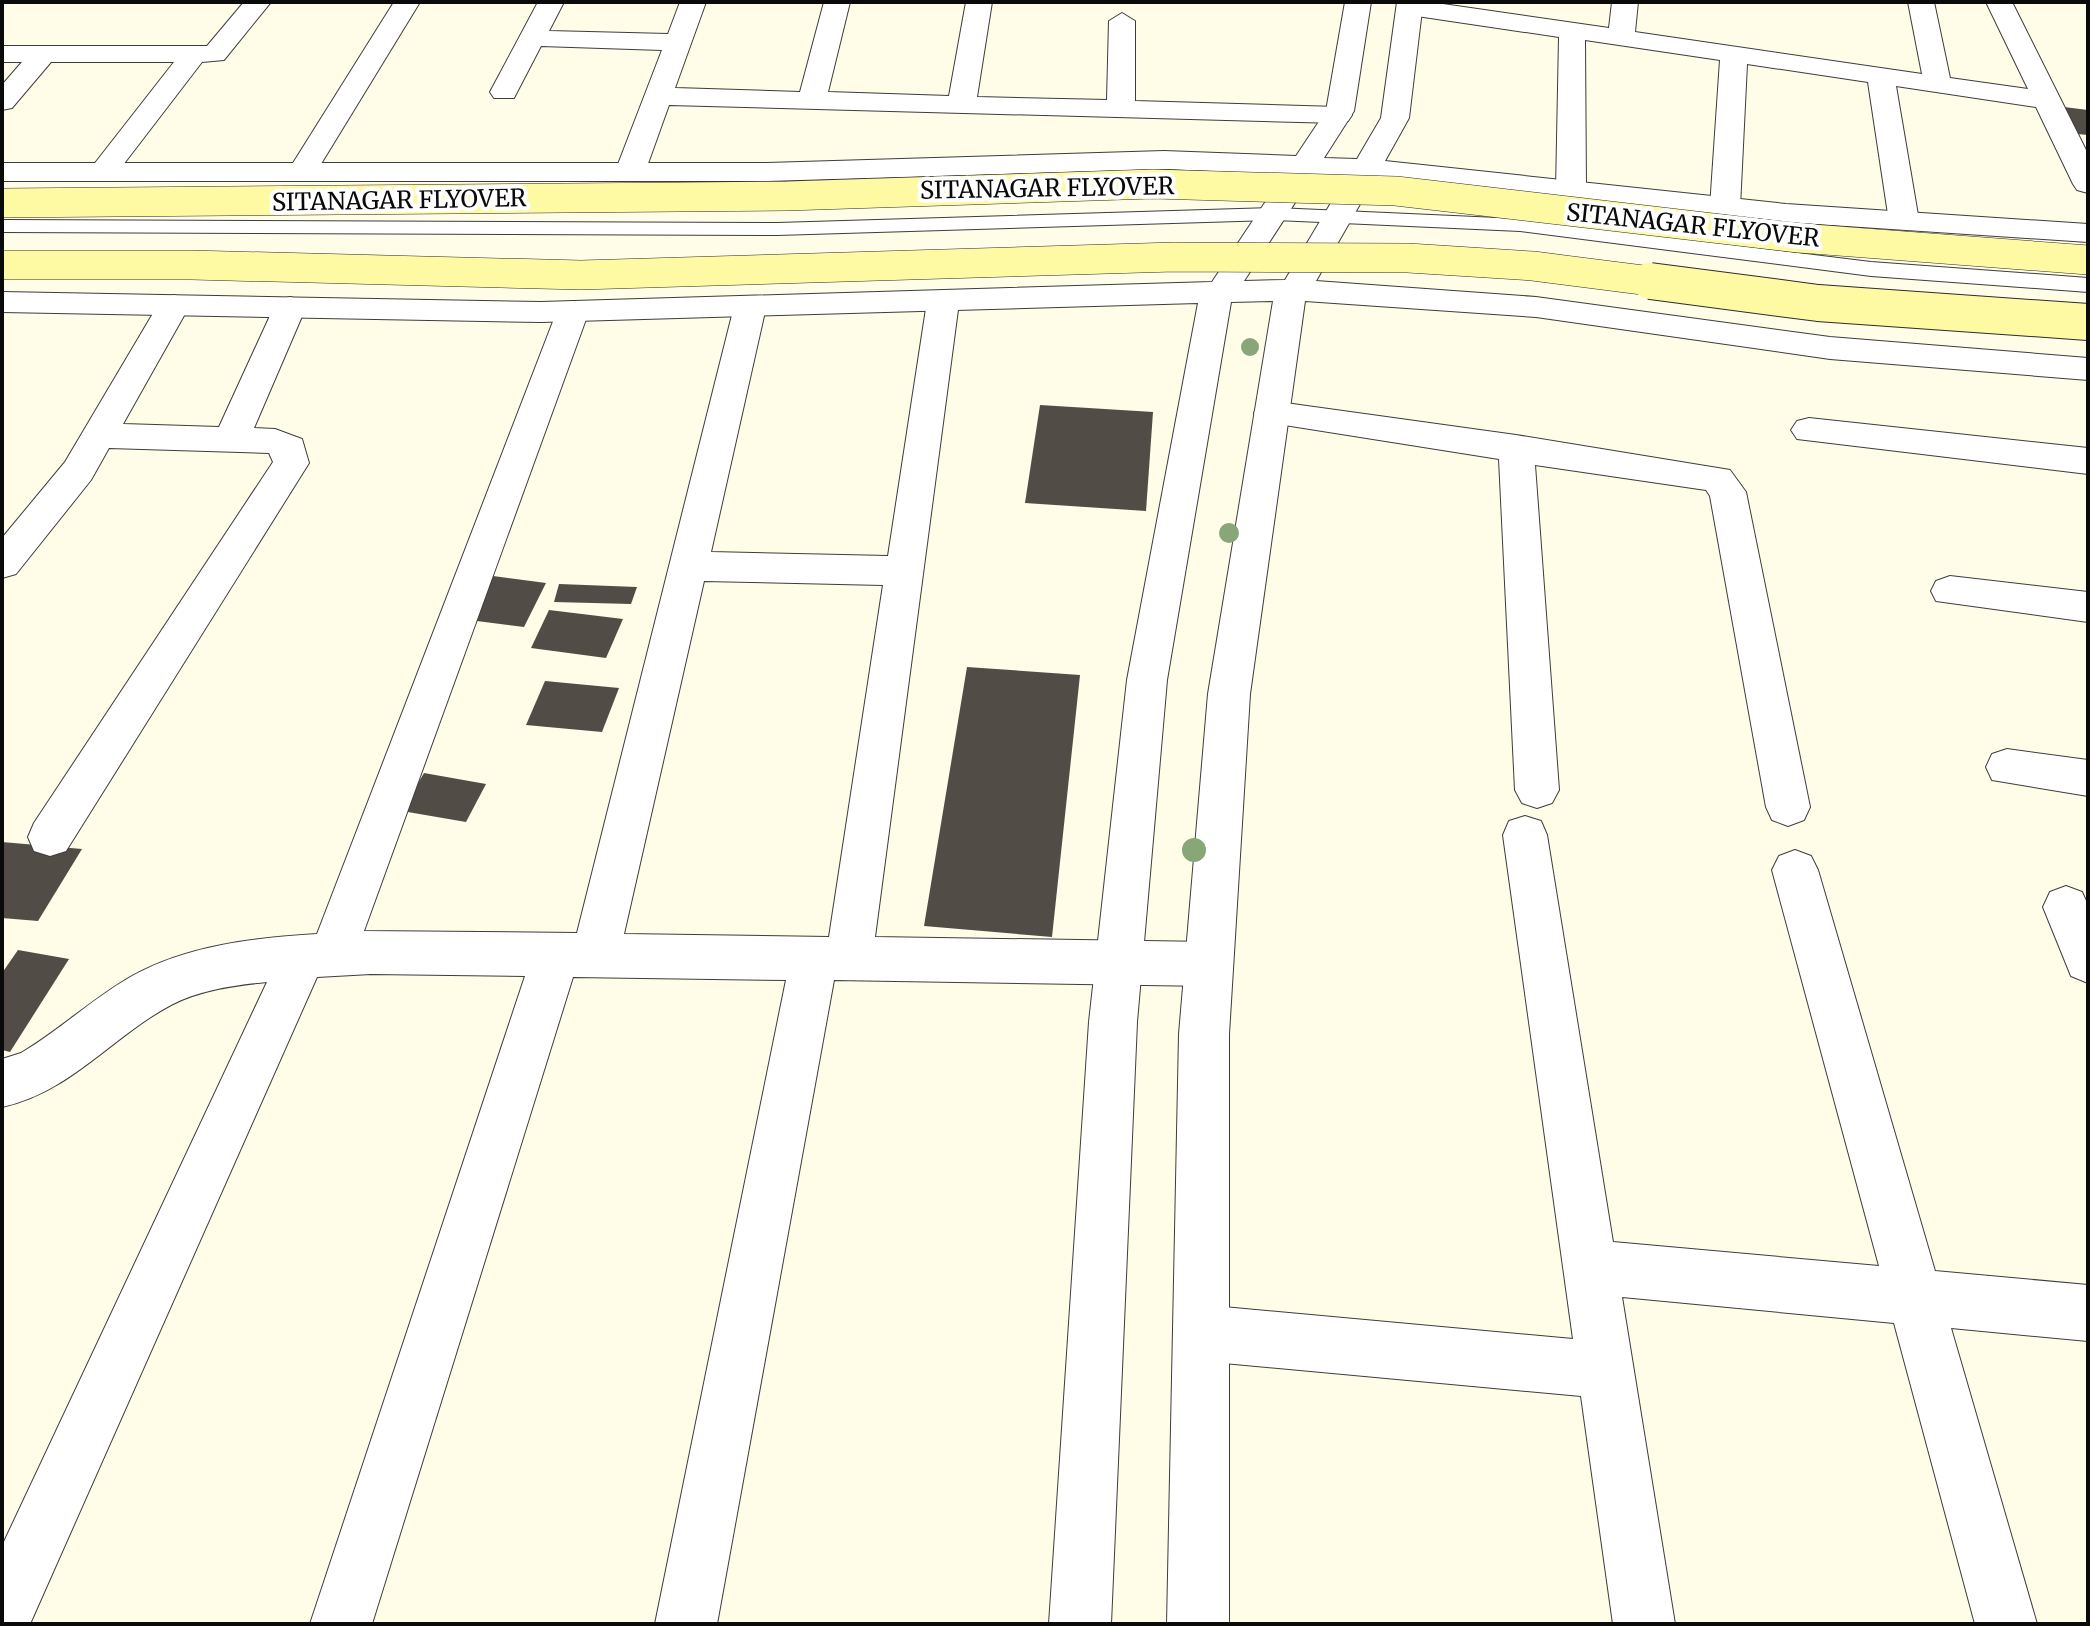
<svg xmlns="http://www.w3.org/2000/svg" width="2090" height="1626" viewBox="0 0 2090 1626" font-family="Merriweather,serif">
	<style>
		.building { fill: #524c47 }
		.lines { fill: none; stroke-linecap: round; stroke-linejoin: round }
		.service-casing { stroke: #3d3d3d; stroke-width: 2 }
		.minor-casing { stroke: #3d3d3d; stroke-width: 2 }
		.tertiary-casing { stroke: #3d3d3d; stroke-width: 2 }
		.service { fill: #fff; fill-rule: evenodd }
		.minor { fill: #fff; fill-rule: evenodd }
		.tertiary { fill: #fff; fill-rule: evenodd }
		.secondary-bridge-far1-casing { stroke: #2c2c2c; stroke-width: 30; stroke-linecap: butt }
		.secondary-bridge-casing { stroke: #2c2c2c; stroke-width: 38; stroke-linecap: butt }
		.secondary-bridge-far1 { stroke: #fefaa3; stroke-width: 29 }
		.secondary-bridge { stroke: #fefaa3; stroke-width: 36 }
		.tree { fill: #88a678 }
		.labels { text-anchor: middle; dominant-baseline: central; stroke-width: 8; stroke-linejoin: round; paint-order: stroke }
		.far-street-label { font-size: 24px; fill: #0a0a0a; stroke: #fff }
	</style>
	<rect width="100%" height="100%" fill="#fffce7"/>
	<g class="building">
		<path d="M2064 107 2088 110V135L2077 134Z"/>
		<path d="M1040 405 1153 412 1146 511 1025 503Z"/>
		<path d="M493 576 546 583 524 627 469 620Z"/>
		<path d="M559 584 637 587 631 604 554 602Z"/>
		<path d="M549 610 623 619 606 658 531 648Z"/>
		<path d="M967 667 1080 675 1052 937 924 926Z"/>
		<path d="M545 681 619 688 602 732 526 725Z"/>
		<path d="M424 773 486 784 466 822 402 811Z"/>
		<path d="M2 842 82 849 38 921 2 918Z"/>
		<path d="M18 950 69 959 10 1052 2 1050V973Z"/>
	</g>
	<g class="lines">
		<defs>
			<path id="service" d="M1276 208 1520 219 1871 262 2088 278V292L1871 276 1520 231 1276 220 777 235 2 232V220L777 223Z"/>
			<g id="minor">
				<path d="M244 2H271L224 60 202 62 113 178H93L88 172 174 62H51L12 108 2 110V85L22 62H2V46H207Z"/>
				<path d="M394 2H420L313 177H293L288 171Z"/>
				<path d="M538 2H564L549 31 668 34 680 2H706L675 88 800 92 824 2H850L828 92 949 96 966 2H992L977 97 1107 100 1109 21 1122 13 1135 21V101L1338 107 1348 109 1352 115 1348 121 1338 123 669 105 645 172 640 178H620L615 172 662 50 541 46 514 98H494L490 92Z"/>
				<path d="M1401 2H1429L1609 28 1612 2H1638L1635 32 1922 74 1908 2H1934L1950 78 2028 89 1986 2H2012L2088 154V193L2077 190 2073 184 2036 107 1896 86 1919 221 1915 227H1893L1889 221 1868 82 1747 64 1740 207 1736 213H1714L1710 207 1720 60 1585 40 1586 190 1582 196H1560L1556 190 1559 37 1410 15 1401 12 1397 7Z"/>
				<path d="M943 292 954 295 959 302 875 937 1209 942 1226 949 1233 964 1226 979 1209 986 834 980 717 1624H655L786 980 573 977 372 1624H310L525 976 371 974 317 977 30 1624H2V1546L267 982C235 985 200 990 171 1005 111 1037 71 1092 2 1107V1059L21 1053C60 1030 93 998 132 976 188 945 254 938 317 934L557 311 561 304 573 301 585 304 589 311 364 931 577 933 734 307 738 300 750 297 762 300 766 307 711 552 888 556 927 302 932 295ZM704 581 883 585 829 937 624 934Z"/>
				<path d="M174 295 185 298 190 305 123 424 219 427 274 307 278 300 290 297 302 300 306 307 254 428 275 429 302 439 309 463 66 851 50 856 34 851 28 837 34 823 273 462 269 453 109 448 91 480 16 574 2 578V538L65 462 158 305 163 298Z"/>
				<path d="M1271 401 1516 435 1730 470 1746 492 1810 807 1804 820 1788 826 1772 820 1766 807 1710 496 1706 490 1535 465 1559 790 1552 803 1537 808 1522 803 1515 790 1499 459 1259 421 1254 413 1259 405Z"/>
				<path d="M1809 418 2088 448V474L1797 439 1791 430 1797 421Z"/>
				<path d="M1950 576 2088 592V622L1936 601 1931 591 1936 581Z"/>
				<path d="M2007 749 2088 760V796L1992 780 1986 767 1992 754Z"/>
				<path d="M1525 816 1541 821 1547 835 1613 1242 1879 1266 1772 870 1779 856 1795 850 1811 856 1818 870 1935 1271 2088 1285V1341L1951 1328 2037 1624H1975L1894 1323 1622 1297 1675 1624H1613L1581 1396 1202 1361 1182 1353 1174 1333 1182 1313 1202 1305 1573 1339 1503 835 1509 821Z"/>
				<path d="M2066 886 2082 892 2088 905V983L2071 976 2043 907 2050 892Z"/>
			</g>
			<path id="tertiary" d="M1345 2H1371L1354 111 1324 158 1357 159 1381 118 1397 2H1423L1409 118 1385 161 1786 204 2088 224V242L1786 222 1375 178 1316 281 1536 297 1830 337 2088 358V380L1830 359 1536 317 1305 301 1250 694 1229 1034V1624H1167L1179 1034 1208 694 1273 301 1231 302 1167 680 1137 1022 1111 1624H1049L1089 1022 1127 680 1198 303 541 322 2 312V292L541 302 1212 282 1284 174 1164 169 767 181H2V163H767L1164 151 1296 156 1326 111ZM1313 175 1347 176 1285 280 1244 281Z"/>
		</defs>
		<use href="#service" class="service-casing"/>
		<use href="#minor" class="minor-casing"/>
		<use href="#tertiary" class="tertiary-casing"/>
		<use href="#service" class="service"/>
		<use href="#minor" class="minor"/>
		<use href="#tertiary" class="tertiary"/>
		<defs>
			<g id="secondary-bridge-far1">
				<path d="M2 203 787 196 1153 184 1396 191 1799 238 2088 260"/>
				<path d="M2 265H192L581 275 1174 257 1408 258 1533 266 1666 283"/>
			</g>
			<path id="secondary-bridge" d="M1650 281 1818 303 2088 322"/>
		</defs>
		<use href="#secondary-bridge-far1" class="secondary-bridge-far1-casing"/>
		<use href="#secondary-bridge" class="secondary-bridge-casing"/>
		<use href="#secondary-bridge-far1" class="secondary-bridge-far1"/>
		<use href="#secondary-bridge" class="secondary-bridge"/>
	</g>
	<g class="tree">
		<circle cx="1250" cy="347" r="9"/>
		<circle cx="1229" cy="533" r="10"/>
		<circle cx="1194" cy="850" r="12"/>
	</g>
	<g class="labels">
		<g class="far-street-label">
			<text transform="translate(1047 188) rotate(-1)">SITANAGAR FLYOVER</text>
			<text transform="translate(399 200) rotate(-1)">SITANAGAR FLYOVER</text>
			<text transform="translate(1693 225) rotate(6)">SITANAGAR FLYOVER</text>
		</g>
	</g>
	<rect width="2090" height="1626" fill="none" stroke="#0a0a0a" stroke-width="8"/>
</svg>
